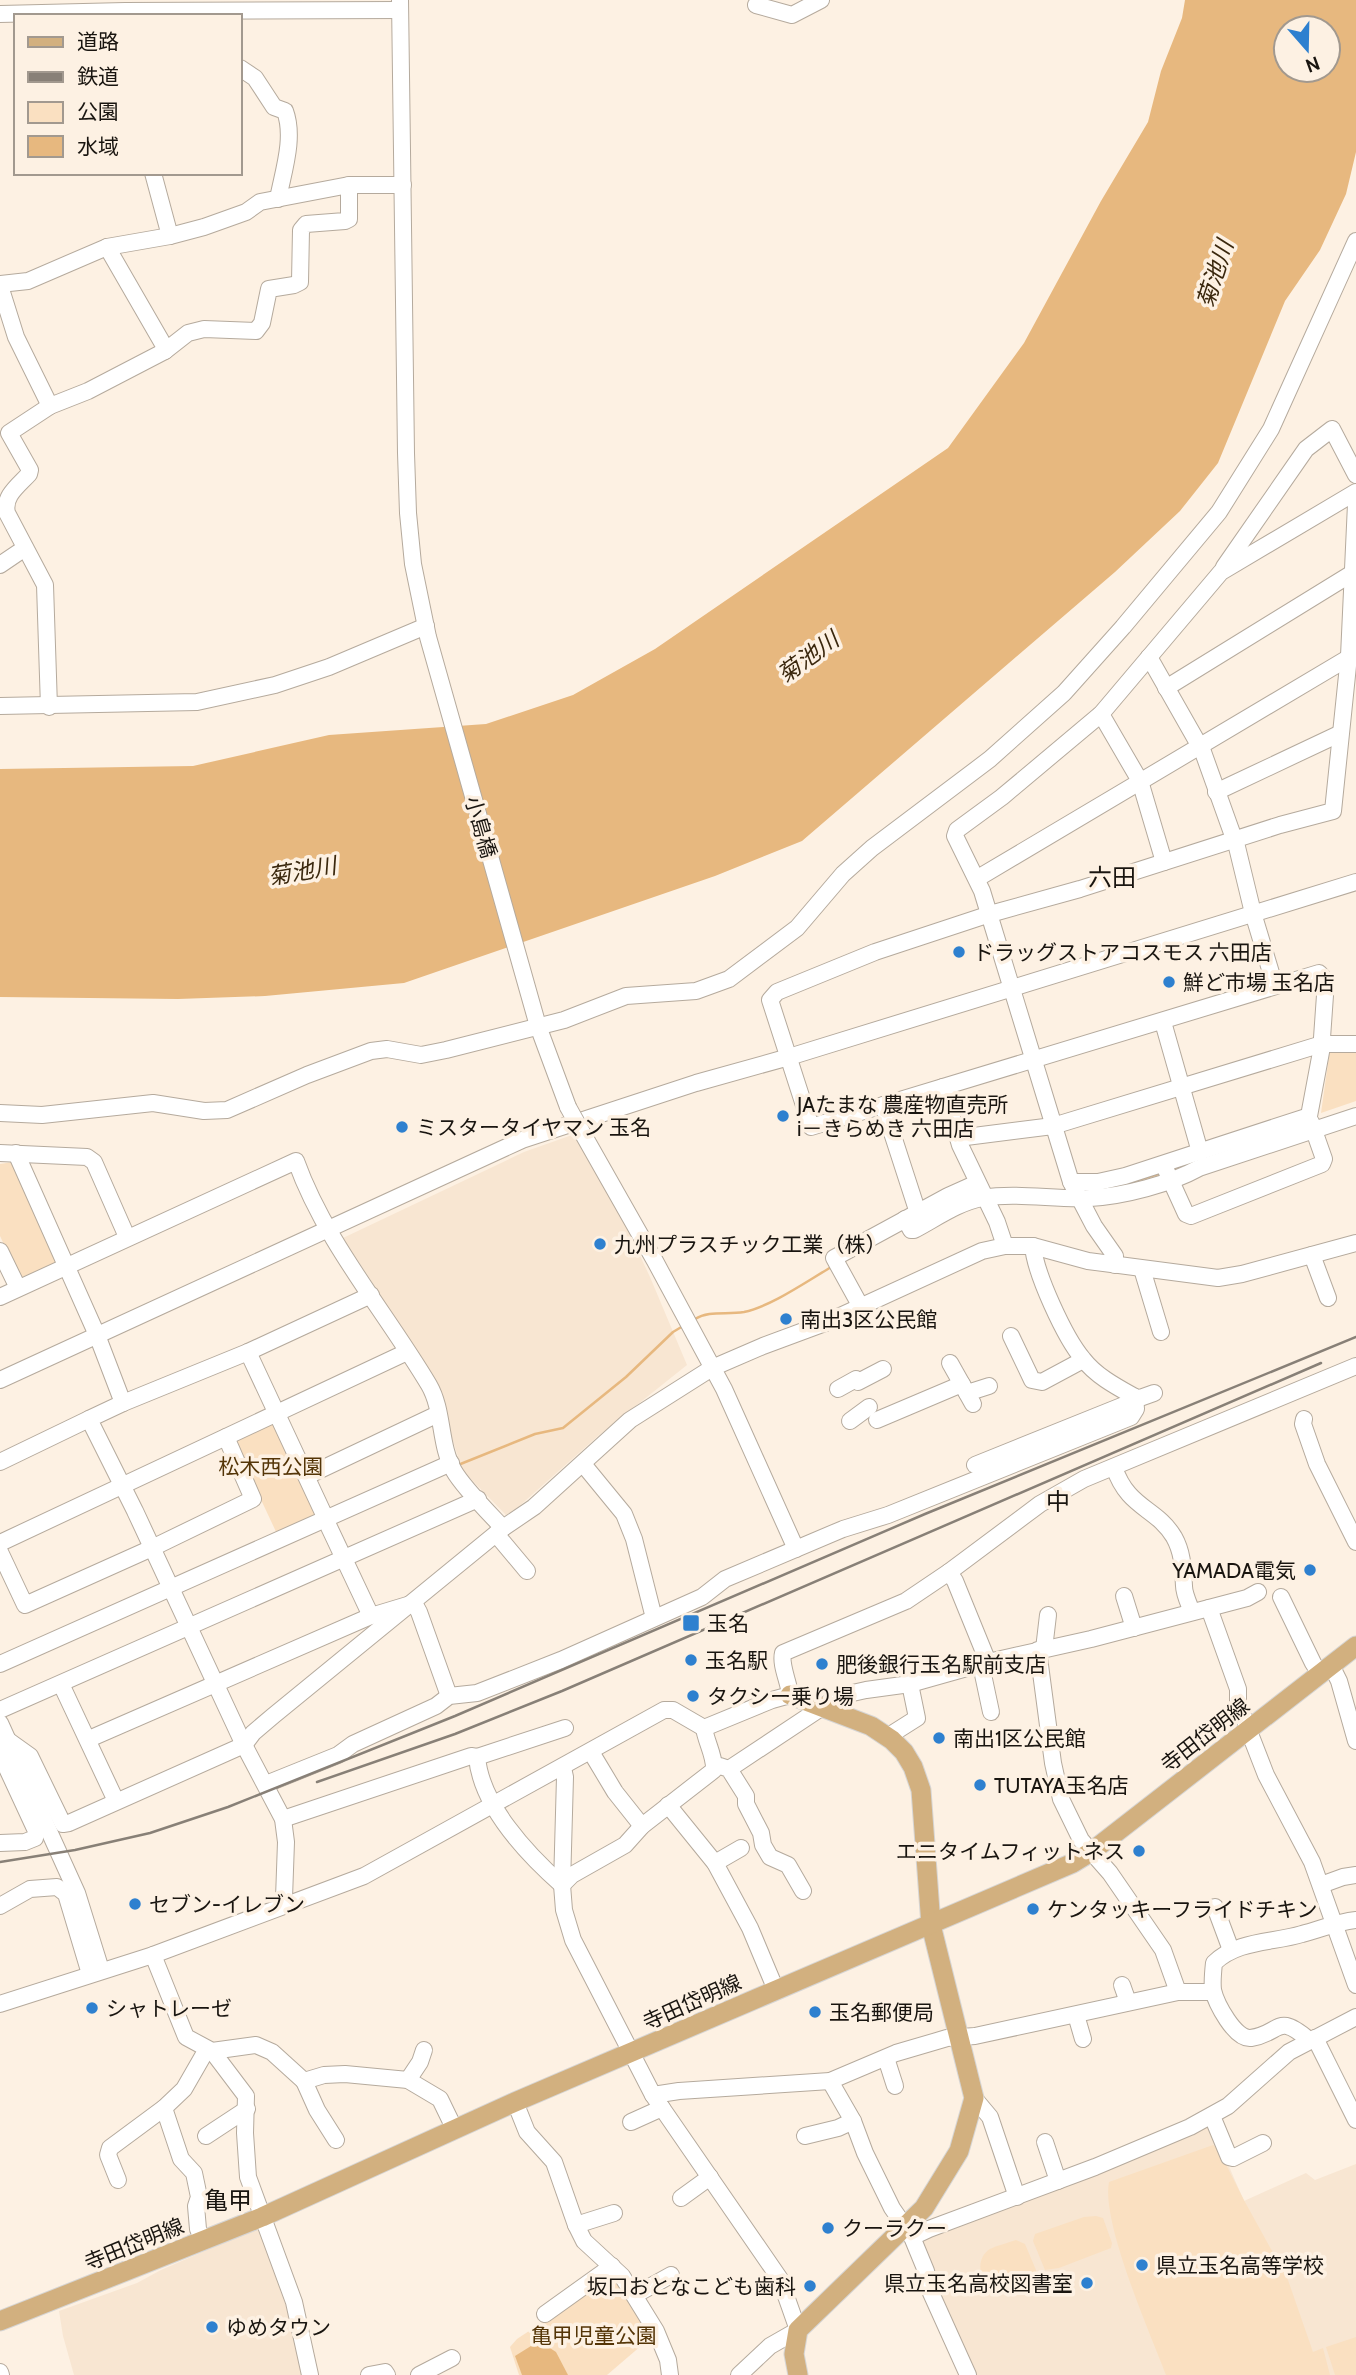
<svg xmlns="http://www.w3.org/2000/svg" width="1356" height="2375" viewBox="0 0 1356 2375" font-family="Cabin,'Noto Sans JP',sans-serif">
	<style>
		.built { fill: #f8e6d2 }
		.green { fill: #fae0c1 }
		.water { fill: #e7b87f; fill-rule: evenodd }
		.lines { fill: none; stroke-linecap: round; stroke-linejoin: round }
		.stream { stroke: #e7b87f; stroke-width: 2.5 }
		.minor-casing { stroke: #b5aa9d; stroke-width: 18 }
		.major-casing { stroke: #d6d5d4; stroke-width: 21 }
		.minor { stroke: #fff; stroke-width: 16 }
		.major { stroke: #d2b07f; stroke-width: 19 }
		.rail { stroke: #888077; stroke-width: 2.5 }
		.minor-bridge-casing { stroke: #b5aa9d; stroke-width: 18; stroke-linecap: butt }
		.minor-bridge { stroke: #fff; stroke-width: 16 }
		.poi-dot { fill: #2e80cf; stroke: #fdf1e3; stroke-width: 2.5 }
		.labels { text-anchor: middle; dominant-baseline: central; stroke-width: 7; stroke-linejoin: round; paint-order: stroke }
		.street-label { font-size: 21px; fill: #191510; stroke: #fdf1e3 }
		.poi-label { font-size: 21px; fill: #191510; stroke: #fdf1e3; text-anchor: start }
		.park-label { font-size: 21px; fill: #543507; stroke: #fdf1e3 }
		.water-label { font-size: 23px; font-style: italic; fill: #3b280e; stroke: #fdf1e3 }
		.quarter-label { font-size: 24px; fill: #191510; stroke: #fdf1e3 }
	</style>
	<rect width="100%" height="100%" fill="#fdf1e3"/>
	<g class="built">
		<path d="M583 1134 650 1277 687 1365 598 1436 516 1509 506 1515 462 1470 449 1428 376 1288 343 1238 524 1152 572 1135Z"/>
		<path d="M1210 2123 1244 2201 1306 2173 1315 2180 1356 2164V2375H971L917 2238Z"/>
		<path d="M258 2228 286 2306 304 2375H74L63 2336 59 2311 137 2283 161 2270Z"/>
	</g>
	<g class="green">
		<path d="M1330 1049H1356V1101L1321 1113Z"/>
		<path d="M13 1162 59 1262 20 1278 0 1236V1164Z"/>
		<path d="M276 1422 319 1516 278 1536 234 1442Z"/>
		<path d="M1213 2145 1218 2149 1245 2202 1288 2280 1313 2352 1323 2348 1330 2375H1166C1150 2333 1101 2222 1109 2182Z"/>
		<path d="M1096 2216 1103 2218 1112 2243 1111 2248 1059 2268 1045 2270 1033 2241 1035 2234 1084 2217Z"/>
		<path d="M1016 2240 1025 2244 1036 2270V2277C1030 2282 1023 2284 1016 2286 982 2300 970 2261 990 2249 998 2245 1008 2243 1016 2240Z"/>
		<path d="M612 2276 645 2325 649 2339 607 2375H519L510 2347 517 2339Z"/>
		<path d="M1356 2337V2375H1335L1326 2347Z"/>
	</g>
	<g class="water">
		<path d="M1185 0H1356V152L1346 194 1320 250 1285 301 1218 463 1180 511 1115 572 802 841 715 876 404 983 265 996 178 999 0 997V769L193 766 329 735 486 724 573 695 655 649 948 448 1024 343 1101 201 1148 122 1161 71 1182 18ZM1286 28H1328V70H1286Z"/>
		<path d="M539 2341 556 2352 568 2375H522L515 2356Z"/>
	</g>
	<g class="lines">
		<g class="stream">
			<path d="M1171 1169 1195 1162"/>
			<path d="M1132 1182 1162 1173"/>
			<path d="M1111 1188 1125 1184"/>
			<path d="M695 1319C709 1310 727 1315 744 1312 772 1306 807 1281 833 1266"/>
			<path d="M458 1465 535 1434 563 1428 626 1377 673 1332 683 1326"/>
		</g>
		<defs>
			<g id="minor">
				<path d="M400 0 406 453 408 513 413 564 428 637 538 1026 568 1107"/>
				<path d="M756 5 792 15 821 0"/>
				<path d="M0 14 125 11 400 10"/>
				<path d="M240 68 255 78 274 107 285 111C295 138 283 172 278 199"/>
				<path d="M153 173 170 236"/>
				<path d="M107 247 163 344 165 351"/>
				<path d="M0 284 28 281 107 247 170 236 204 227 246 212 260 202 349 185H403"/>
				<path d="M0 286 16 337 50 406"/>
				<path d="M0 565 25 548"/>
				<path d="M1224 567 1306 449 1332 429 1356 475"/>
				<path d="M1149 657 1203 752 1237 847 1253 913 1275 986"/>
				<path d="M1166 688 1351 574"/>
				<path d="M0 706 197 702 275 685 329 667 426 626"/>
				<path d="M49 707 45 585 7 513C3 496 18 486 29 474L30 470 9 433 50 406 88 391 165 351 188 333 204 329 256 331 262 323 269 289 294 285 300 282 301 230 306 224 345 221 349 219V185"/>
				<path d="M1101 714 1140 781 1164 862"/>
				<path d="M1216 792 1339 734"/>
				<path d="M978 878 1355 654"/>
				<path d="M1163 1022 1200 1152"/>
				<path d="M943 1087 960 1145 997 1222 1005 1246"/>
				<path d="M883 1105 918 1213"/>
				<path d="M0 1113 42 1115 153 1103 204 1111 227 1110 307 1075 371 1051 387 1049 421 1055 446 1050 564 1020 626 996 696 991 729 979 797 928 843 874 872 848 990 759 1064 693 1123 627 1219 512 1271 429 1356 241"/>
				<path d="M583 1134 655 1261 724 1389 796 1549"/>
				<path d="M958 1138 1053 1126 1322 1044H1356"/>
				<path d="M0 1153 87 1157 94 1162 127 1237"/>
				<path d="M16 1153 97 1335 123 1403 89 1419 135 1511 244 1745 283 1819 286 1842 284 1898 286 1906"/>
				<path d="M1166 1170 1186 1214 1191 1216 1322 1164 1324 1159 1311 1122"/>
				<path d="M1071 1182H1098L1125 1176 1309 1116 1321 1052 1326 981 1319 973 811 1127 770 1000 777 992 875 952 990 914 1080 889 1280 825 1333 811 1349 656 1356 504"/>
				<path d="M905 1219 911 1230H914C935 1219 959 1202 982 1198 1018 1192 1055 1200 1090 1198 1124 1196 1170 1184 1199 1168L1356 1116"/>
				<path d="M1033 1246C1035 1273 1065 1338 1083 1359 1096 1376 1117 1387 1135 1397L1140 1398 1154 1393"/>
				<path d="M0 1251 18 1288"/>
				<path d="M1312 1255 1328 1298"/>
				<path d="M1115 1265V1256L1094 1226 1071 1182 982 891 955 836 957 830 1002 797 1101 714 1221 572 1356 492"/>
				<path d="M1142 1269 1161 1332"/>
				<path d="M0 1297 296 1161C325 1242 385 1311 429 1385 444 1411 439 1445 454 1471 463 1487 490 1514 503 1528"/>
				<path d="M861 1307 834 1258 948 1196 977 1183"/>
				<path d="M1011 1336 1032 1380 1042 1382 1083 1360"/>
				<path d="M248 1352 326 1519"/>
				<path d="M950 1363 973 1404"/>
				<path d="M0 1380 522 1140 696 1083 789 1057 1356 882"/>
				<path d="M858 1382 883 1369"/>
				<path d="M838 1389 856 1379"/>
				<path d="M967 1393 989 1386"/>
				<path d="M123 1403 248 1352 371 1295"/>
				<path d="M1304 1419 1303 1424 1317 1464 1356 1542"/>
				<path d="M877 1420 962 1384"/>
				<path d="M850 1421 869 1407"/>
				<path d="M0 1462 89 1419"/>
				<path d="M583 1464 624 1514 634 1539 654 1618"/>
				<path d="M975 1465 1134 1401"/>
				<path d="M1114 1467C1128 1509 1156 1507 1174 1537 1183 1553 1183 1569 1184 1586 1184 1594 1189 1604 1192 1612"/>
				<path d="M307 1476 438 1414"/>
				<path d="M329 1527 371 1616"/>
				<path d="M496 1534 527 1571"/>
				<path d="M0 1543 407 1352"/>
				<path d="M0 1552 25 1605 152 1548 253 1499 226 1437"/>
				<path d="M949 1572 955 1581 988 1662"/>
				<path d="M1124 1596 1134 1628"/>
				<path d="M1281 1597 1313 1663 1320 1674"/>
				<path d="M1209 1608 1238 1689V1703L1266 1775 1312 1862 1356 1985"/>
				<path d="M1044 1649 1048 1615"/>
				<path d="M1038 1650 1053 1763 1061 1799 1081 1840 1110 1873 1163 1950 1178 1992"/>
				<path d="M0 1664 451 1463"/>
				<path d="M981 1665 991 1712"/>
				<path d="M1331 1665 1339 1681 1356 1741"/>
				<path d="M61 1684 116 1801"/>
				<path d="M0 1710 478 1499"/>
				<path d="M0 1723 77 1893 101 1970"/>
				<path d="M887 1737 917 1718 910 1684"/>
				<path d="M89 1739 371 1616 414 1603 419 1612 449 1696"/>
				<path d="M591 1752 615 1792 642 1826"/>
				<path d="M477 1757 565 1728"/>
				<path d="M720 1766 729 1769 746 1796V1804L761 1833 763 1845 770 1857 788 1865 803 1891"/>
				<path d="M563 1768 565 1777 562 1885 564 1910 573 1940 653 2095 780 2279 798 2330 770 2346 739 2375"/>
				<path d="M729 1769 839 1696 866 1690 910 1684 988 1662 1091 1639 1247 1598 1258 1592"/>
				<path d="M266 1784 338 1755 353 1744 436 1706 449 1696 477 1693 561 1660 702 1597 725 1579 843 1529 888 1515 1131 1417 1136 1409 1135 1397"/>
				<path d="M668 1805 715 1863 750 1928 776 1990"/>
				<path d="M283 1819 471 1756 477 1757C481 1805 527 1854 562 1885"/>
				<path d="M0 1843 25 1842 35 1838 36 1831 5 1764 4 1754 9 1741 30 1756 63 1824 69 1823 244 1745 253 1733 273 1716 503 1528 534 1507 630 1420 712 1368 763 1346 825 1323 982 1251 1005 1246H1033L1088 1261 1218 1278 1242 1274 1356 1243"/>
				<path d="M715 1863 741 1848"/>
				<path d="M562 1885 572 1875 625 1845 642 1826 714 1770C715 1756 706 1742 704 1728"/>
				<path d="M1321 1885 1343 1877 1356 1875"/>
				<path d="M0 1906 30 1889 57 1887 66 1894 90 1974"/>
				<path d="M1215 1907 1231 1950"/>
				<path d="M153 1955 186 2037 212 2051 256 2045 272 2052 304 2081 324 2075 345 2074 408 2080 440 2099 455 2130"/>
				<path d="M1122 1985 1128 2002"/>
				<path d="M0 2004 153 1955 364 1876 664 1710H673L704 1728 772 1700 790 1695C789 1682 780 1665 783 1653L906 1601 949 1572 1040 1504 1084 1479 1356 1366"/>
				<path d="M1076 2015 1083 2039"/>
				<path d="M1315 2038 1356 2120"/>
				<path d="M1309 2040C1276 2012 1282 2033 1251 2038 1235 2040 1216 2003 1213 1990 1212 1981 1213 1972 1214 1963 1237 1940 1273 1943 1302 1934 1321 1929 1337 1922 1356 1920"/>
				<path d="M212 2051 246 2096 245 2133 248 2177 294 2302 310 2375"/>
				<path d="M886 2058 895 2086"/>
				<path d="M408 2080 420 2062 424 2050"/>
				<path d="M304 2081 317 2110 336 2140"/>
				<path d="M830 2081 853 2121 865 2153 892 2208 912 2237 926 2271 931 2293 968 2375"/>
				<path d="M653 2095 679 2091 830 2081 896 2053 947 2038 975 2036 1178 1992H1213"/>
				<path d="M974 2098 990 2117 1017 2197"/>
				<path d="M515 2102 527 2132 554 2162 576 2225 584 2241 622 2276 656 2331 668 2360 670 2375"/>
				<path d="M164 2108 181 2159 194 2173 199 2197 196 2206 198 2229 203 2241"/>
				<path d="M1212 2116 1229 2157 1233 2158 1263 2143"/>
				<path d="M631 2122 662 2108"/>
				<path d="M206 2136 247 2109"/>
				<path d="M805 2136 838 2128 853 2121"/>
				<path d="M1045 2142 1058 2181"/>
				<path d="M118 2180 108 2155 110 2148 164 2108 184 2089 207 2049"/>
				<path d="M681 2198 710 2177"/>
				<path d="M576 2225 614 2213"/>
				<path d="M912 2237 929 2229 1095 2167 1190 2127 1228 2106 1289 2052 1356 2017"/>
				<path d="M635 2295 671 2275"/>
				<path d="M545 2314 612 2266"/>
				<path d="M0 2372 1 2375"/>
				<path d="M369 2375 385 2372 387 2375"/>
				<path d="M419 2375 452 2358"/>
			</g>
			<g id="major">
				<path d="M790 1695 871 1726 892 1740 904 1752 913 1767 921 1790 931 1925 974 2098 959 2151 924 2208 798 2330 794 2354 798 2375"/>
				<path d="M0 2321 262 2217 515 2102 1073 1863 1091 1852 1356 1646"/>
			</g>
		</defs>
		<use href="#minor" class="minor-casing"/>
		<use href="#major" class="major-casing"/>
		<use href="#minor" class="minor"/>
		<use href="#major" class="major"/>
		<g class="rail">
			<path d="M317 1782 455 1734 562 1691 1321 1363"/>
			<path d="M0 1862 75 1850 150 1833 228 1807 455 1716 925 1514 1356 1337"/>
		</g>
		<defs>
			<path id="minor-bridge" d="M568 1107 583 1134"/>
		</defs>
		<use href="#minor-bridge" class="minor-bridge-casing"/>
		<use href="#minor-bridge" class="minor-bridge"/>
	</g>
	<g class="poi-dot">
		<circle cx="959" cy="952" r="7"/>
		<circle cx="1169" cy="982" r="7"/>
		<circle cx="783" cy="1116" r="7"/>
		<circle cx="402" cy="1127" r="7"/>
		<circle cx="600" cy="1244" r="7"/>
		<circle cx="786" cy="1319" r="7"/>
		<circle cx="1310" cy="1570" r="7"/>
		<rect x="682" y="1614" width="18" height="18" rx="3.5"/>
		<circle cx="691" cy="1660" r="7"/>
		<circle cx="822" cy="1664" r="7"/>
		<circle cx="693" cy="1696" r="7"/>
		<circle cx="939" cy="1738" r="7"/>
		<circle cx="980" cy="1785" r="7"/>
		<circle cx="1139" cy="1851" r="7"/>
		<circle cx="135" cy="1904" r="7"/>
		<circle cx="1033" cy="1909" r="7"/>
		<circle cx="92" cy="2008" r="7"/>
		<circle cx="815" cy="2012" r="7"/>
		<circle cx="828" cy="2228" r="7"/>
		<circle cx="1142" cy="2265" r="7"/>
		<circle cx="1087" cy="2283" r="7"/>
		<circle cx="810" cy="2286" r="7"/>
		<circle cx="212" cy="2327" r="7"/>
	</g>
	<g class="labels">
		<g class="street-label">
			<text transform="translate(481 827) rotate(74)">小島橋</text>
			<text transform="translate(1205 1735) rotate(-38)">寺田岱明線</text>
			<text transform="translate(692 2002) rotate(-24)">寺田岱明線</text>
			<text transform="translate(134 2244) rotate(-22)">寺田岱明線</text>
		</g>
		<g class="poi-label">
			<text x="973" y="952">ドラッグストアコスモス 六田店</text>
			<text x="1183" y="982">鮮ど市場 玉名店</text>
			<text x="797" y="1104">JAたまな 農産物直売所<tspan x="797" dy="24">i－きらめき 六田店</tspan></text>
			<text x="416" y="1127">ミスタータイヤマン 玉名</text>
			<text x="614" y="1244">九州プラスチック工業（株）</text>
			<text x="800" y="1319">南出3区公民館</text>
			<text x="1296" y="1570" text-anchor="end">YAMADA電気</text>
			<text x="707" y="1623">玉名</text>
			<text x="705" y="1660">玉名駅</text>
			<text x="836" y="1664">肥後銀行玉名駅前支店</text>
			<text x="707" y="1696">タクシー乗り場</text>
			<text x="953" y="1738">南出1区公民館</text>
			<text x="994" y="1785">TUTAYA玉名店</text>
			<text x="1125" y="1851" text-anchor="end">エニタイムフィットネス</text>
			<text x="149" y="1904">セブン-イレブン</text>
			<text x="1047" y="1909">ケンタッキーフライドチキン</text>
			<text x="106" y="2008">シャトレーゼ</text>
			<text x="829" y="2012">玉名郵便局</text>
			<text x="842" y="2228">クーラクー</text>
			<text x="1156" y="2265">県立玉名高等学校</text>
			<text x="1073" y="2283" text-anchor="end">県立玉名高校図書室</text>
			<text x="796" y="2286" text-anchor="end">坂口おとなこども歯科</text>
			<text x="226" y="2327">ゆめタウン</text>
		</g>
		<g class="park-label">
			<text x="271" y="1466">松木西公園</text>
			<text x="594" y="2335">亀甲児童公園</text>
		</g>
		<g class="water-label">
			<text transform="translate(1215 274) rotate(-72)">菊池川</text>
			<text transform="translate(808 657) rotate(-36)">菊池川</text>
			<text transform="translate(302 871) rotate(-10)">菊池川</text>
		</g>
		<g class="quarter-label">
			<text x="1112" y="877">六田</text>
			<text x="1058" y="1501">中</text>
			<text x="228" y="2200">亀甲</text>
		</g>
	</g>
	<rect x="14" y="14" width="228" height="161" fill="#fdf1e3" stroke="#a2998f" stroke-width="2"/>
	<rect x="28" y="37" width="35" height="10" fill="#d2b07f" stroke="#a2998f" stroke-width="2"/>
	<text x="77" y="49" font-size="21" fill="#191510">道路</text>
	<rect x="28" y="72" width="35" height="10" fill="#888077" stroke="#a2998f" stroke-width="2"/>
	<text x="77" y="84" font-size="21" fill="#191510">鉄道</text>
	<rect x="28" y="102" width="35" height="21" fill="#fae0c1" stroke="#a2998f" stroke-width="2"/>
	<text x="77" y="119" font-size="21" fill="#191510">公園</text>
	<rect x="28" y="136" width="35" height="21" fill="#e7b87f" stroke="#a2998f" stroke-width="2"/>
	<text x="77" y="154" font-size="21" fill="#191510">水域</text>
	<g transform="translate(1307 49) rotate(160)"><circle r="33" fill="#fdf1e3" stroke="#a2998f" stroke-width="2"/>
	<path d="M0-5L12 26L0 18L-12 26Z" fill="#2e80cf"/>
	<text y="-10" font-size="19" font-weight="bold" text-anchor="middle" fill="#191510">N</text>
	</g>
</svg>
